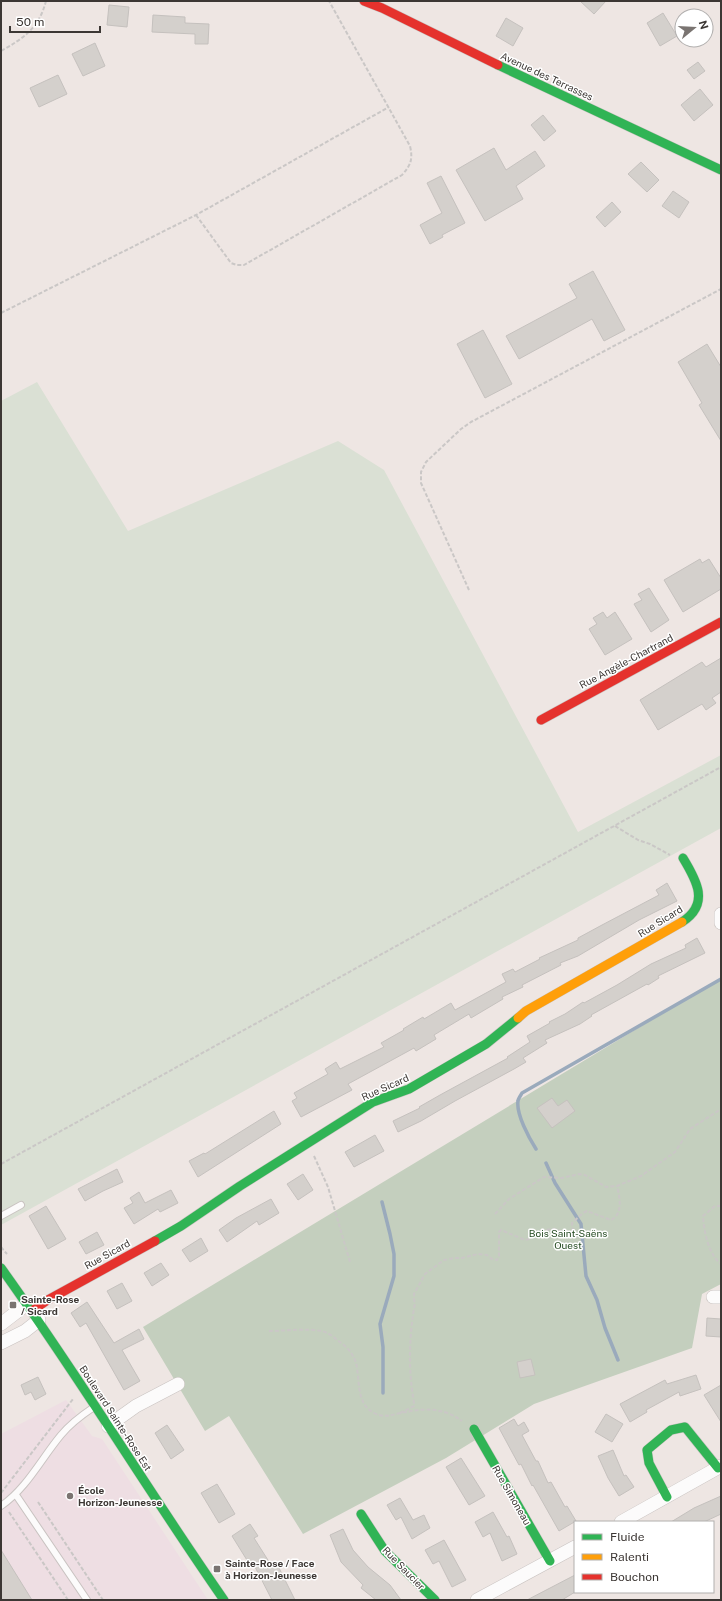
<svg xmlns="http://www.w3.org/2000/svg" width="722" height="1601" viewBox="0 0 722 1601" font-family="'Public Sans',sans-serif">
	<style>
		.education { fill: #eedee3 }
		.green { fill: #dae0d4 }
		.forest { fill: #c4cfbe }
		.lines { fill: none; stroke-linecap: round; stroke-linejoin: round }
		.stream { stroke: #9aaabc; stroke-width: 3.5 }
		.building { fill: #d4d0cc; stroke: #c5c1be }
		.lane-casing { stroke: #c9c3c1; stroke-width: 8 }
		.street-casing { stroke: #c9c3c1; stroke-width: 14 }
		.fast-casing { stroke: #c9c3c1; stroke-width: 10 }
		.slow-casing { stroke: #c9c3c1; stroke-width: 10 }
		.jam-casing { stroke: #c9c3c1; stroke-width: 10 }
		.path { stroke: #cac7c6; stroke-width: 2; stroke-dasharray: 4 2; stroke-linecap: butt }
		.lane { stroke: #fcfbfb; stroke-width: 6 }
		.street { stroke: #fcfbfb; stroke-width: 13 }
		.fast { stroke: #30b455; stroke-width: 9 }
		.slow { stroke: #ff9f0a; stroke-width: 9 }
		.jam { stroke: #e5322d; stroke-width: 9 }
		.poi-dot { fill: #7a7471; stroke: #fff; stroke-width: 1.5 }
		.labels { text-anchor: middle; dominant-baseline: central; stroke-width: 3; stroke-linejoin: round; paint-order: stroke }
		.street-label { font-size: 10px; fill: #3c3734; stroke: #fff }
		.park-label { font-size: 10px; fill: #264c23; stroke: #fff }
		.poi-label { font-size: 10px; font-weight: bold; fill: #3c3734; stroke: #fff; text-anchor: start }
	</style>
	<rect width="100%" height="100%" fill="#eee6e3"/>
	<path class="education" d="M66 1400 92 1436 102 1439 208 1600H1V1434Z"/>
	<path class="green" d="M37 382 128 531 338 441 384 470 578 832 721 755V828L1 1225V401Z"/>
	<path class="forest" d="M721 978V1284L702 1294 692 1348 534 1404 446 1458 303 1534 229 1416 205 1431 143 1327Z"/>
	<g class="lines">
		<g class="stream">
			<path d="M536 1149C529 1138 516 1114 518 1101 518 1099 521 1095 522 1093L721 979"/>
			<path d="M546 1163 555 1183 581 1224 586 1276 597 1300 605 1328 618 1360"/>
			<path d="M382 1202 390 1234 394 1254V1276L380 1324 383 1347V1393"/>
		</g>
	</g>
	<g class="building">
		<path d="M580 1H606L594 14Z"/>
		<path d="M109 5 129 7 127 27 107 25Z"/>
		<path d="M663 13 677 36 660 46 647 23Z"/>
		<path d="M153 15 185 17V23L209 24 208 44H195V34L152 32Z"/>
		<path d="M506 18 523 28 513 46 496 36Z"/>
		<path d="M95 43 105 66 83 76 72 54Z"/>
		<path d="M698 62 705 71 694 79 687 70Z"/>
		<path d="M58 75 67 94 39 107 30 88Z"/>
		<path d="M700 89 713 105 694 121 681 105Z"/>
		<path d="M543 115 556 131 544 141 531 125Z"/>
		<path d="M494 148 506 170 535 151 545 166 516 186 523 199 485 221 456 170Z"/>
		<path d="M641 162 659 180 647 192 628 174Z"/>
		<path d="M441 176 465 223 442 235 443 237 430 244 420 225 442 213 427 183Z"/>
		<path d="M673 191 689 202 679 218 662 206Z"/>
		<path d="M612 202 621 212 605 227 596 217Z"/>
		<path d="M593 271 625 330 604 341 592 319 519 359 506 336 577 298 569 284Z"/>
		<path d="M483 330 512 384 485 398 457 344Z"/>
		<path d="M707 344 721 367V441L699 405 702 403 678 362Z"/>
		<path d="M700 559 702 563 709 559 721 578V589L683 612 664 580Z"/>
		<path d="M649 588 669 620 651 632 634 604 642 600 638 594Z"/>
		<path d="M603 612 607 618 615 612 632 639 605 655 589 629 597 624 593 618Z"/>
		<path d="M721 658V692L712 698 716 703 706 710 702 704 658 730 640 700 702 662 706 667Z"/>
		<path d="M667 883 677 901 639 920 578 956 560 963 561 965 522 985 523 987 502 997 503 999 471 1018 469 1014 434 1035 436 1039 416 1051 414 1048 348 1084 352 1090 301 1117 292 1101 297 1098 294 1093 328 1074 325 1069 336 1062 340 1069 384 1047 381 1043 404 1030 403 1029 423 1017 424 1019 451 1003 455 1010 506 982 502 974 513 969 515 972 540 959 539 958 578 940V938L602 925 659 895 656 890Z"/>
		<path d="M697 938 705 953 658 976 659 978 648 985 647 984 591 1015 592 1016 580 1024 545 1040 547 1043 523 1058 526 1062 514 1069 455 1101 421 1121 398 1132 393 1121 420 1108 419 1107 440 1095 508 1058 507 1057 530 1042 527 1036 550 1023 549 1022 565 1014 583 1002 584 1003 617 985 651 964 686 948 685 945Z"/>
		<path d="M552 1098 558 1106 567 1100 575 1111 552 1128 537 1108Z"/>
		<path d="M274 1111 281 1124 198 1177 189 1161 204 1153 205 1154Z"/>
		<path d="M375 1135 384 1151 354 1167 345 1152Z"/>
		<path d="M117 1169 123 1182 103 1191 85 1201 78 1189Z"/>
		<path d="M303 1174 313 1190 298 1200 287 1184Z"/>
		<path d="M171 1190 178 1203 160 1212 158 1209 134 1224 124 1208 133 1203 130 1198 139 1192 145 1203Z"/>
		<path d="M271 1199 279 1213 259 1225 257 1221 227 1242 219 1230 236 1218Z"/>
		<path d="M46 1206 66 1239 48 1249 29 1216Z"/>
		<path d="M97 1232 104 1245 86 1254 79 1242Z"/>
		<path d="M201 1238 208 1251 190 1262 182 1250Z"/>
		<path d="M161 1263 169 1275 152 1286 144 1273Z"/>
		<path d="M122 1283 132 1301 117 1309 107 1291Z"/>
		<path d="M87 1302 114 1343 139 1329 144 1339 122 1350 140 1381 124 1390 86 1323 80 1327 71 1313Z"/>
		<path d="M707 1318 721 1319V1337L706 1336Z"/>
		<path d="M531 1359 535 1375 520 1378 517 1362Z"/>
		<path d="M696 1375 701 1389 680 1396 679 1392 646 1410 647 1412 630 1422 620 1404 665 1380 667 1384Z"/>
		<path d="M38 1377 46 1394 35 1400 31 1392 25 1395 21 1385Z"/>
		<path d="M721 1385V1422L704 1395Z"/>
		<path d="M606 1414 623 1424 612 1442 595 1432Z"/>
		<path d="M514 1419 518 1426 524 1422 529 1431 522 1435 536 1461H538L548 1483 551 1482 565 1507 567 1506 576 1521 559 1531 533 1485 532 1486 521 1464 519 1465 499 1428Z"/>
		<path d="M167 1425 184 1450 171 1459 155 1433Z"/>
		<path d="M613 1450 624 1476 626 1475 634 1487 619 1496 608 1478 598 1456Z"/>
		<path d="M461 1458 485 1496 469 1505 446 1467Z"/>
		<path d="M217 1484 235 1514 219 1523 201 1493Z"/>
		<path d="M721 1496V1514L704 1522H671L694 1508Z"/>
		<path d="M400 1498 413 1520 424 1515 430 1528 412 1539 401 1517 396 1520 387 1505Z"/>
		<path d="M493 1512 507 1537 509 1536 517 1554 502 1561 490 1533 483 1537 475 1522Z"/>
		<path d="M250 1524 258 1536 254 1538 273 1568 278 1566 295 1600H272L253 1563 250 1565 232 1536Z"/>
		<path d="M343 1529 353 1550 368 1567 390 1585 401 1600H376L361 1588 363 1585 341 1562 330 1535Z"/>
		<path d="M444 1540 466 1580 452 1587 439 1561 433 1564 425 1550Z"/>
		<path d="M1 1550 32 1600H1Z"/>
		<path d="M575 1575V1592L562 1600H527Z"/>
	</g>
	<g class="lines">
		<defs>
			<g id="lane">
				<path d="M1 1216 21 1205"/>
				<path d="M16 1495 87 1600"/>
				<path d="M1 1506C27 1488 41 1459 61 1435 70 1424 82 1415 94 1407"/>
			</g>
			<g id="street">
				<path d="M721 914V923"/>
				<path d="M713 1297H721"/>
				<path d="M1 1324 27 1304"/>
				<path d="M1 1343 25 1331 39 1320"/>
				<path d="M108 1426 136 1406 178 1384"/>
				<path d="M621 1522 721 1466"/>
				<path d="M477 1600 575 1547"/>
			</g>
			<g id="fast">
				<path d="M498 65 721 170"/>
				<path d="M682 922C710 904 697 881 683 858"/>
				<path d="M155 1241 181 1226 240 1186 373 1102 409 1089 486 1044 518 1018"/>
				<path d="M1 1268C79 1376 148 1491 224 1600"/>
				<path d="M474 1429 550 1561"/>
				<path d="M667 1497 649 1463 647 1450 671 1430 685 1427 718 1468"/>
				<path d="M361 1514 385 1551 435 1600"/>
			</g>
			<path id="slow" d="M518 1018 526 1011 682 922"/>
			<g id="jam">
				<path d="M364 1 382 8 498 65"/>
				<path d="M541 720 721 622"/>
				<path d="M32 1311 46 1301 155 1241"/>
			</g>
		</defs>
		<use href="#lane" class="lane-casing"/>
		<use href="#street" class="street-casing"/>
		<use href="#fast" class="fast-casing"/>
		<use href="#slow" class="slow-casing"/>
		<use href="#jam" class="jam-casing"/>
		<g class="path">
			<path d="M1 51C24 38 39 28 46 1"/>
			<path d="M196 215 231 263 237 265H244L402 175C411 165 413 159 410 146L329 1"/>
			<path d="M1 313 196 215 389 107"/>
			<path d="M469 590 421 483V472L426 462 461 429 471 422 721 289"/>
			<path d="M615 826 638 840 650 844 670 855"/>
			<path d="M314 1156 328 1187 350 1262"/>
			<path d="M1 1164 721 767"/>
			<path d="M721 1206H715L703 1216C704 1231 708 1254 721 1264"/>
			<path d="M495 1214 509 1199 544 1177 562 1178 579 1174 585 1175 606 1187 617 1186 641 1176 675 1152 690 1129 721 1109"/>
			<path d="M1 1247 7 1254"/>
			<path d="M269 1331C285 1331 306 1328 321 1331 327 1332 333 1336 337 1340 346 1346 353 1353 356 1363 360 1380 356 1404 374 1413 383 1418 391 1415 401 1413 423 1408 443 1407 462 1421"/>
			<path d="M400 1413 414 1406V1403C408 1369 409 1336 415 1303L414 1300V1294L425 1274 444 1260 454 1258H462L478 1254 487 1255 492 1259 497 1260 499 1256V1232L501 1230 525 1240 529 1239 536 1232C541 1232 551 1228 555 1229 562 1230 564 1235 573 1234L572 1223 583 1213 587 1211 611 1220C623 1214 620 1198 617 1186"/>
			<path d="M1 1493 73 1399"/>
			<path d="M38 1502 103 1600"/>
			<path d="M9 1512 68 1600"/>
		</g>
		<use href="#lane" class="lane"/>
		<use href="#street" class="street"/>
		<use href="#fast" class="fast"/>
		<use href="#slow" class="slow"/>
		<use href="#jam" class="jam"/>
	</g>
	<g class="poi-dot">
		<rect x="9" y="1301" width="8" height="8" rx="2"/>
		<circle cx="70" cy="1496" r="4"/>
		<rect x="213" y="1565" width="8" height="8" rx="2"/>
	</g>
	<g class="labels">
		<g class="street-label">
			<text transform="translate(547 76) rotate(25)">Avenue des Terrasses</text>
			<text transform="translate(626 661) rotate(-28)">Rue Angèle-Chartrand</text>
			<text transform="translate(660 921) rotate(-32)">Rue Sicard</text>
			<text transform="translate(385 1087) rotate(-24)">Rue Sicard</text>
			<text transform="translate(107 1254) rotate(-29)">Rue Sicard</text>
			<text transform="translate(116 1418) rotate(57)">Boulevard Sainte-Rose Est</text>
			<text transform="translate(512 1495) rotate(60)">Rue Simoneau</text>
			<text transform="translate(404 1568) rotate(46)">Rue Saucier</text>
		</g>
		<g class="park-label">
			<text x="568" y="1233">Bois Saint-Saëns<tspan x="568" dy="12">Ouest</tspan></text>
		</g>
		<g class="poi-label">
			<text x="21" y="1299">Sainte-Rose<tspan x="21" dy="12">/ Sicard</tspan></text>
			<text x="78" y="1490">École<tspan x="78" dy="12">Horizon-Jeunesse</tspan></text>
			<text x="225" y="1563">Sainte-Rose / Face<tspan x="225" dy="12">à Horizon-Jeunesse</tspan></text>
		</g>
	</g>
	<rect width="722" height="1601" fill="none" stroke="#3c3734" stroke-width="4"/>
	<rect x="574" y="1521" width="140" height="72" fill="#ffffff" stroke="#b1afae"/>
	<rect x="582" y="1534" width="20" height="6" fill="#30b455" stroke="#b1afae"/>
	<text x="610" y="1541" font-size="12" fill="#3c3734">Fluide</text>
	<rect x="582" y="1554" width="20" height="6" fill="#ff9f0a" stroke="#b1afae"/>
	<text x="610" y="1561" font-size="12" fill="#3c3734">Ralenti</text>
	<rect x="582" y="1574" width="20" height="6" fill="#e5322d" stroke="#b1afae"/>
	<text x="610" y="1581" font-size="12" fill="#3c3734">Bouchon</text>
	<g transform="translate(694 28) rotate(72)"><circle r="19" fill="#ffffff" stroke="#b1afae"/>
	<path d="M0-3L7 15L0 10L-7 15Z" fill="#7a7471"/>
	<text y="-6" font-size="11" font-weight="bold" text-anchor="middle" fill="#3c3734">N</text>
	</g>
	<path d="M10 26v6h90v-6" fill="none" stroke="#3c3734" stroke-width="2"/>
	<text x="16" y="26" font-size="12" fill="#3c3734" stroke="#ffffff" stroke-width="3" paint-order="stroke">50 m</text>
</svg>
